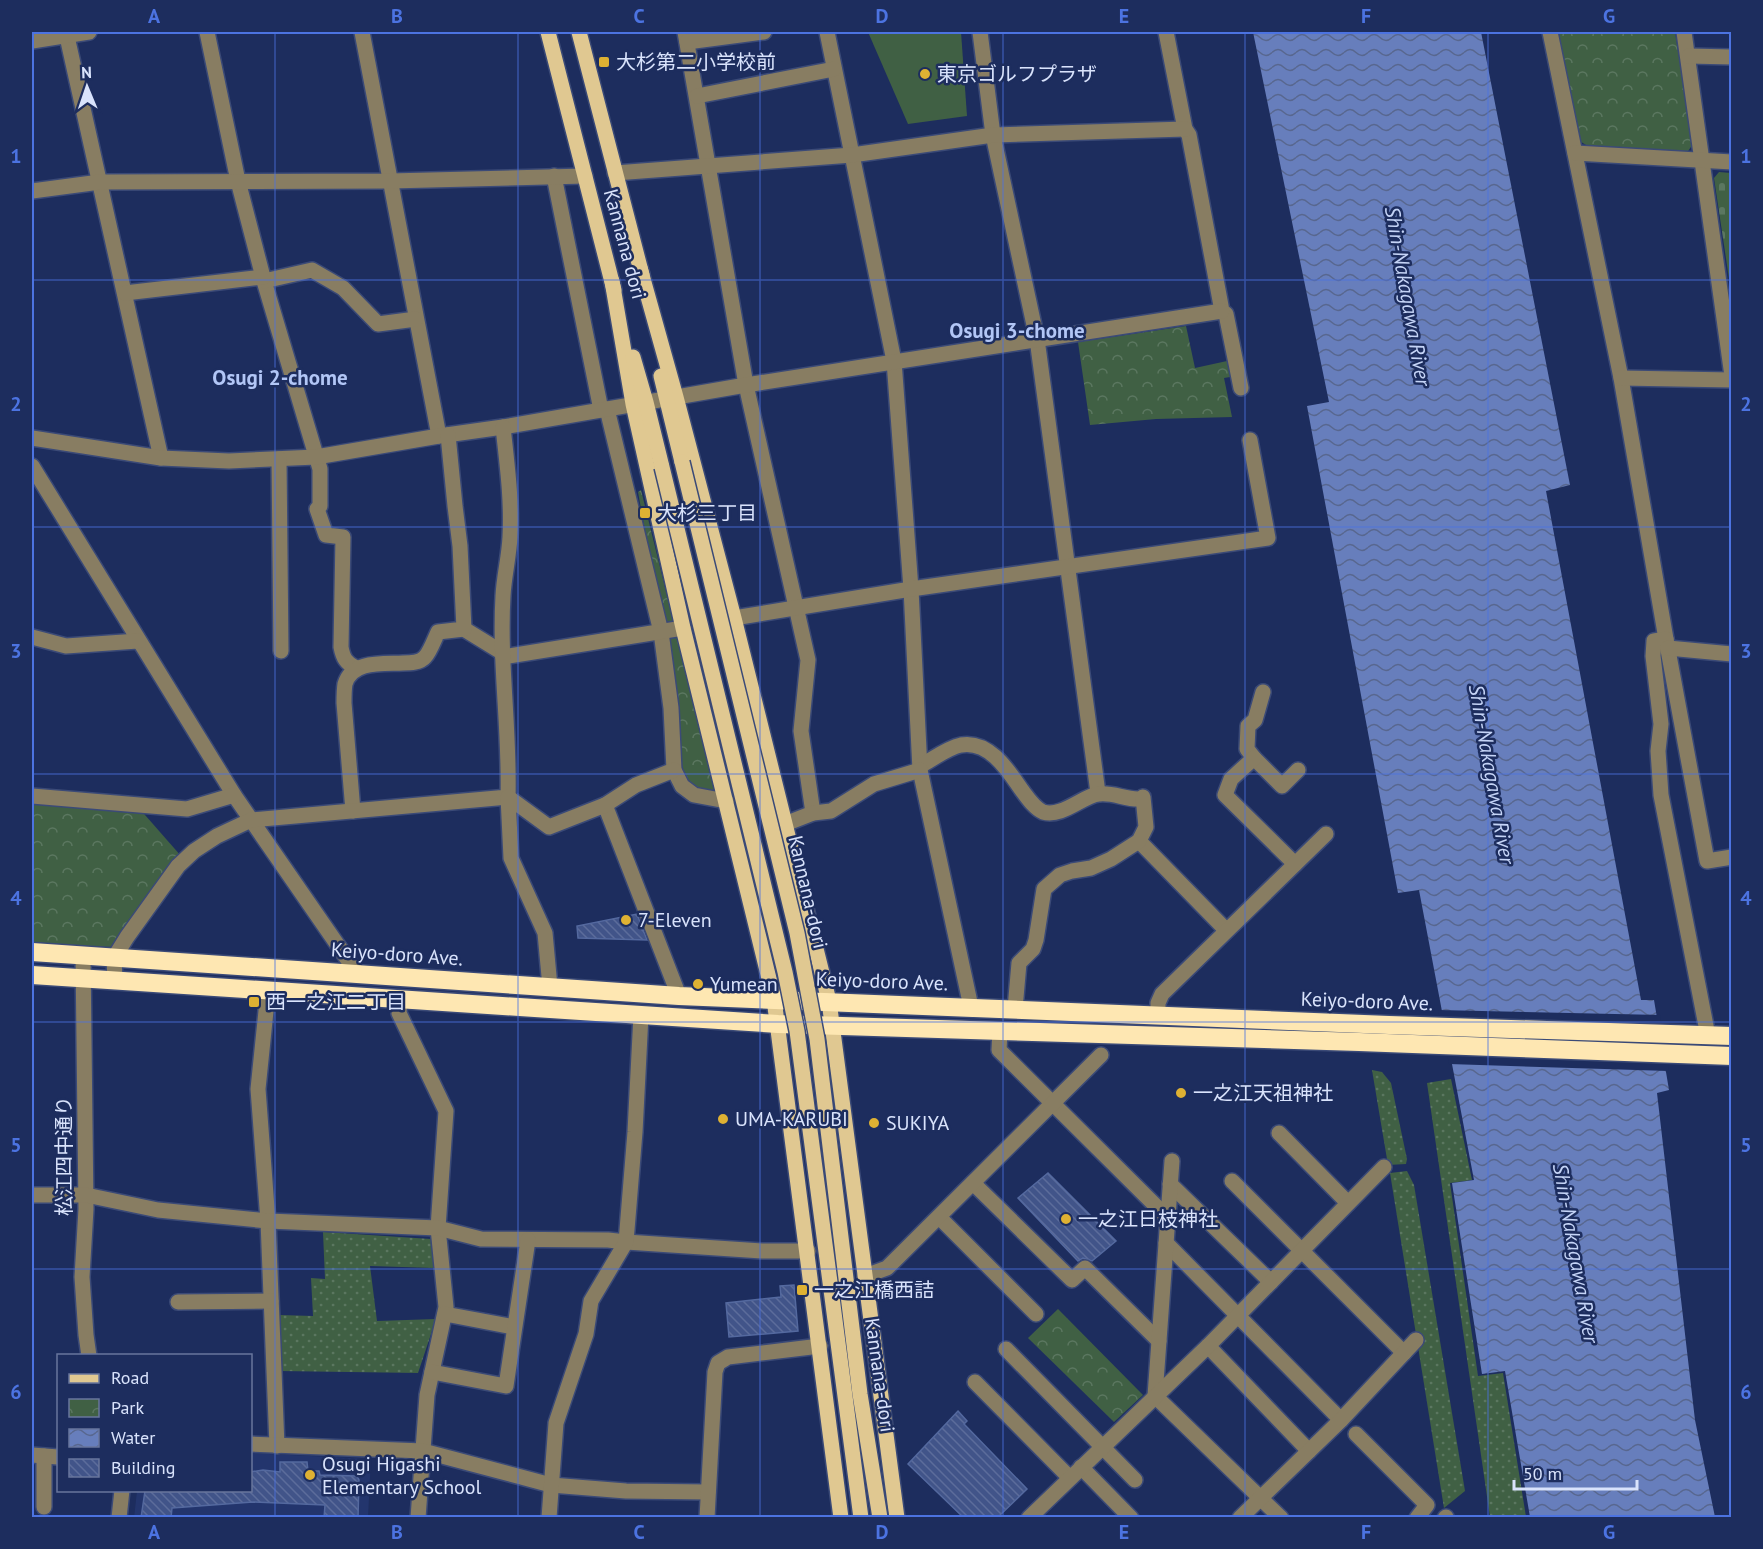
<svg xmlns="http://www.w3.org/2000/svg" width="1763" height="1549" viewBox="0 0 1763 1549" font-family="'PT Sans','Noto Sans JP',sans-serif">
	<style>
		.built { fill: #23356d }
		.grass { fill: url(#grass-dots) }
		.cemetery { fill: url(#cemetery-stones) }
		.park { fill: url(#park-crowns) }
		.pitch { fill: #406044 }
		.water { fill: url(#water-waves) }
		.pier { fill: #1d2d5e }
		.building { fill: url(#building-back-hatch); stroke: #54699f; stroke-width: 1.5 }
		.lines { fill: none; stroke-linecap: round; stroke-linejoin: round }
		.minor-casing { stroke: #3b4a77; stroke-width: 18 }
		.major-casing { stroke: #3b4a77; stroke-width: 18 }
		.highway-casing { stroke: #3b4a77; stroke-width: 21 }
		.minor { stroke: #887d62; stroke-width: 15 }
		.major { stroke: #e0c891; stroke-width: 15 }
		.highway { stroke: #fee7b2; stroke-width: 18 }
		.major-bridge-casing { stroke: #3b4a77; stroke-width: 18; stroke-linecap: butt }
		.major-bridge { stroke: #e0c891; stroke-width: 15 }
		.grid { fill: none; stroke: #4c73e1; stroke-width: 1.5; stroke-opacity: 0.55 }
		.poi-dot { fill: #deb133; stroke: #1d2d5e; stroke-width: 2 }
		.labels { text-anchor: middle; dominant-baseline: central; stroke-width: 5; stroke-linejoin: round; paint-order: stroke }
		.poi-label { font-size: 20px; fill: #d9e3fc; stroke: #1d2d5e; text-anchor: start }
		.street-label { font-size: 20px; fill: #d9e3fc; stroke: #1d2d5e }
		.water-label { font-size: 21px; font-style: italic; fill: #c5d4f7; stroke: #1d2d5e }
		.neighbourhood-label { font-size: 21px; font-weight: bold; fill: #b2c6f6; stroke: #1d2d5e }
		.neatline { fill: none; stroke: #4c73e1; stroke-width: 2 }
		.grid-label { font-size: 20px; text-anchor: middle; font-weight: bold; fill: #4c73e1 }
	</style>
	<defs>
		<pattern id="grass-dots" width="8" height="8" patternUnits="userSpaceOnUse" patternTransform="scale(1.5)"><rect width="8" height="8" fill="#406044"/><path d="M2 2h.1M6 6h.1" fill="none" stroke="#5b7760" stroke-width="1.8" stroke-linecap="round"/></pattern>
		<pattern id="cemetery-stones" width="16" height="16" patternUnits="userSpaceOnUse" patternTransform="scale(1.5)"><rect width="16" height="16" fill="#406044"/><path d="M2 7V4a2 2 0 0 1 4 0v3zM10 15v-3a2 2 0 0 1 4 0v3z" fill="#5b7760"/></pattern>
		<pattern id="park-crowns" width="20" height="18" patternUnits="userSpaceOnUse" patternTransform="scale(1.5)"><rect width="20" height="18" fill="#406044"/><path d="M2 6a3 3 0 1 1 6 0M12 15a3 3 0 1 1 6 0" fill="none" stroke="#5b7760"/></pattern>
		<pattern id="water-waves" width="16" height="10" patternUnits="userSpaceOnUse" patternTransform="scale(1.5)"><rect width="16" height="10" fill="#677ebc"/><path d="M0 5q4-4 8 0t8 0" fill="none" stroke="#58678f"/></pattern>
		<pattern id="building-back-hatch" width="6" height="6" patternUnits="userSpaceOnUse" patternTransform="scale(1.5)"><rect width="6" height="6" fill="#415489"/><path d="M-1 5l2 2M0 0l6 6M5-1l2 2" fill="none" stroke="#5c6c9b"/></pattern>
	</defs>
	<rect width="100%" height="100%" fill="#1d2d5e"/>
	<path class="built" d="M251 1453 371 1459 368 1517 134 1518 137 1491 250 1490Z"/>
	<g class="grass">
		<path d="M1372 1070 1382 1072 1391 1083 1407 1159 1406 1164 1388 1165Z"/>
		<path d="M1451 1079 1472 1180 1450 1183 1478 1376 1503 1373 1526 1517H1490L1427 1083Z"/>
		<path d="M1407 1171 1414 1185 1465 1491 1444 1508 1390 1173Z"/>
		<path d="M323 1232 431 1239 435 1268 370 1266 377 1321 436 1319 418 1373 280 1371V1315L313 1316 311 1278 325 1279Z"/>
	</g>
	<path class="cemetery" d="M1719 172 1731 173V286L1730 285 1714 178Z"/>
	<g class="park">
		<path d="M1557 32H1675L1693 144 1686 154 1591 148 1578 140Z"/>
		<path d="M1186 326 1195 368 1227 361 1230 377 1224 378 1232 417 1156 419 1090 425 1078 342Z"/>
		<path d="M641 490 675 628H663L638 492Z"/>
		<path d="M678 633 718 796C696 791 691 786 678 768L664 635Z"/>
		<path d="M34 799 138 807 181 856 115 947 32 945V821Z"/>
		<path d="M1058 1309 1143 1395 1114 1422 1028 1338Z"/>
	</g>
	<path class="pitch" d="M868 32H961L967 116 908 124Z"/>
	<path class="water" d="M1253 32H1481L1570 485 1546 491 1641 1000H1654L1669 1090 1657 1093 1695 1420 1715 1517H1530L1505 1371 1482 1374 1452 1183 1474 1180 1419 890 1398 893 1307 406 1329 402Z"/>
	<path class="pier" d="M1438 1010 1660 1015 1669 1071 1449 1064Z"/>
	<g class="building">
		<path d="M637 914 647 940 578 938 577 926Z"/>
		<path d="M1048 1173 1116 1241 1092 1261 1083 1258 1078 1261 1018 1198Z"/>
		<path d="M794 1285 798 1331 729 1337 726 1303 781 1297 780 1286Z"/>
		<path d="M958 1411 967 1421 964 1424 1027 1489 997 1518H964L908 1464Z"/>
		<path d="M280 1462H307L308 1471H319L320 1475 357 1476 359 1480 358 1518H324L325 1505 253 1502 172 1508 171 1518H141L145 1491H250V1472L263 1470 280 1472Z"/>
	</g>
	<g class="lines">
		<defs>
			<g id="minor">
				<path d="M66 32 161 458"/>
				<path d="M207 32 238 181 264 281 320 469V506L317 509 326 535 343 537 341 647C343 658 346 663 356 668"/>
				<path d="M362 32 439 436"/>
				<path d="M685 32 746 385 808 660 801 731 813 813"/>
				<path d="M827 32 894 361 911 589 920 770 971 1007"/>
				<path d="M980 32 993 135 1037 339 1098 793"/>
				<path d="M1166 32 1185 129 1189 135 1222 311 1226 314 1241 388"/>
				<path d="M1550 32 1621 378 1666 639 1707 861 1732 857"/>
				<path d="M1684 32 1732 376"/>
				<path d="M32 41 89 32"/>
				<path d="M687 42 764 32"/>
				<path d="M1689 56 1732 57"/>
				<path d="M697 96 834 69"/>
				<path d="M1575 153 1732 162"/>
				<path d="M615 173 852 155 993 135 1185 129"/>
				<path d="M554 176 601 410"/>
				<path d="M32 191 100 182 390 181 585 176"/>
				<path d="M264 281 312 270 343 288 378 324 416 319"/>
				<path d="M125 293 263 277"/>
				<path d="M1621 378 1732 380"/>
				<path d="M607 409 661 632 671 708 674 770 682 786 694 795 726 801"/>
				<path d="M32 438 161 458 229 461 316 457 439 436 503 427 746 385 1222 311"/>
				<path d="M279 459 281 651"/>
				<path d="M32 466 234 795 357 973"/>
				<path d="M734 618 911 589 1268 538 1250 440"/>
				<path d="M464 629 503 653"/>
				<path d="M32 637 66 646 138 641"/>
				<path d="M1666 639 1654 641 1653 656 1661 724 1658 751 1661 795 1708 1036"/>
				<path d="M1668 648 1732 654"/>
				<path d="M503 657 683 628"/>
				<path d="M1263 692 1255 720 1248 726 1247 749 1254 758 1282 786 1298 770"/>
				<path d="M1254 758 1231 779 1225 795 1295 864"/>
				<path d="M920 766C933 759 947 748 961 745 989 740 1008 770 1021 789 1027 797 1034 808 1043 812 1062 818 1084 795 1099 794 1113 792 1126 800 1140 799"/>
				<path d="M32 796 187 809 234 795"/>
				<path d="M605 805 679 996"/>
				<path d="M353 811 344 703C344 697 344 690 345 684 352 660 383 664 403 663 410 663 420 663 425 657 430 652 435 638 438 632L464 629 460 546 455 506 448 435"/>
				<path d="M785 824 813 813 831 811 874 784 920 770"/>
				<path d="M1139 841 1226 930"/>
				<path d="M83 956 86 1209 82 1277 86 1335 89 1356"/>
				<path d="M115 981 114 958 127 937 178 866 194 851 217 836 251 820 508 797C510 730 499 663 503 596 504 576 509 557 510 537 512 500 507 464 503 427"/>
				<path d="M550 987 545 933 511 858 508 797 549 827 605 805 636 785 674 770"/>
				<path d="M266 991V1011L258 1089 268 1221 277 1446"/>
				<path d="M400 999 399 1013 446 1111 438 1228 446 1307 427 1395 418 1518"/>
				<path d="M1015 1009 1019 963 1033 949 1036 940 1044 889 1060 875 1072 871 1091 868 1111 859 1139 841 1146 827 1143 797"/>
				<path d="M1158 1015V1003L1162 994 1326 834"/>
				<path d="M1000 1031 999 1050 1167 1217"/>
				<path d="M1279 1133 1348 1203"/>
				<path d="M1232 1181 1404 1353"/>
				<path d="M973 1183 1072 1280 1085 1268 1159 1341"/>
				<path d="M1170 1184 1271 1282"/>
				<path d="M32 1195H86L158 1210 268 1221 438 1228 481 1239 608 1240 626 1242 762 1251H808"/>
				<path d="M939 1217 1036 1314"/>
				<path d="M1166 1243 1341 1420"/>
				<path d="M865 1276 887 1268 1101 1055"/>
				<path d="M178 1302 271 1301"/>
				<path d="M445 1314 514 1327"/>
				<path d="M1208 1346 1309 1451"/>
				<path d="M1006 1349 1135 1480"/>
				<path d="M432 1372 506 1386 528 1240"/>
				<path d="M975 1382 1070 1478"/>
				<path d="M1155 1396 1172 1161"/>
				<path d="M1155 1396 1281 1518"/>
				<path d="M1356 1434 1427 1505 1417 1518"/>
				<path d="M250 1444 423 1451 551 1485 626 1491 708 1492"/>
				<path d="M32 1455 58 1457"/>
				<path d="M44 1456V1507"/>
				<path d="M1081 1467 1131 1518"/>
				<path d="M119 1518 122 1490"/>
				<path d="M549 1518 556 1423 586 1334 591 1301 626 1242 635 1132 641 1015"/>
				<path d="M707 1518 715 1372 718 1363 728 1357 820 1346"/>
				<path d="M1029 1518 1208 1346 1384 1167"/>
				<path d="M1240 1518 1341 1420 1416 1340"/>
				<path d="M1445 1518 1446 1517"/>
			</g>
			<g id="major">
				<path d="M548 32 614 290"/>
				<path d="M579 32 642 275"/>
				<path d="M640 268 676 397 734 618 829 1001 897 1518"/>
				<path d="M612 281 633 404 683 628 774 999 841 1518"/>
				<path d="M633 357 646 402 662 467"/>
				<path d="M661 376 682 462"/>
			</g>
			<g id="highway">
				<path d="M32 952 679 996 1389 1025 1732 1036"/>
				<path d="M32 975 778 1024 1359 1042 1732 1056"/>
			</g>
		</defs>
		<use href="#minor" class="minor-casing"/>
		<use href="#major" class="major-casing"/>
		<use href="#highway" class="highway-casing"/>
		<use href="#minor" class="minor"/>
		<use href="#major" class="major"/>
		<use href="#highway" class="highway"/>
		<defs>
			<g id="major-bridge">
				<path d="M682 462 797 933 817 1039 860 1394 880 1518"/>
				<path d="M662 467 785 972 797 1031 861 1518"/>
			</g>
		</defs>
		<use href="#major-bridge" class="major-bridge-casing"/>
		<use href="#major-bridge" class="major-bridge"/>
	</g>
	<path class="grid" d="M275 32V1518M518 32V1518M760 32V1518M1003 32V1518M1245 32V1518M1488 32V1518M32 280H1732M32 527H1732M32 774H1732M32 1022H1732M32 1269H1732"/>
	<g class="poi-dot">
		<rect x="598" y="56" width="12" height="12" rx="3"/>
		<circle cx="925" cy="74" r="6"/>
		<rect x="639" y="507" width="12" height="12" rx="3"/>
		<circle cx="626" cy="920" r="6"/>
		<circle cx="698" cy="984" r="6"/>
		<rect x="248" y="996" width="12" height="12" rx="3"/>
		<circle cx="1181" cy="1093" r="6"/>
		<circle cx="723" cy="1119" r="6"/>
		<circle cx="874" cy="1123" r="6"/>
		<circle cx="1066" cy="1219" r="6"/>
		<rect x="796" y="1284" width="12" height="12" rx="3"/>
		<circle cx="310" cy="1475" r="6"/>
	</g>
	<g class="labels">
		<g class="poi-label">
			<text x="616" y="62">大杉第二小学校前</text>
			<text x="937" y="74">東京ゴルフプラザ</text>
			<text x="657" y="513">大杉三丁目</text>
			<text x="638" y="920">7-Eleven</text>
			<text x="710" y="984">Yumean</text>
			<text x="266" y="1002">西一之江二丁目</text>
			<text x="1193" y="1093">一之江天祖神社</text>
			<text x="735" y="1119">UMA-KARUBI</text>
			<text x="886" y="1123">SUKIYA</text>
			<text x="1078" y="1219">一之江日枝神社</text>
			<text x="814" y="1290">一之江橋西詰</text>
			<text x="322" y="1464">Osugi Higashi<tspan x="322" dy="23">Elementary School</tspan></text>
		</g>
		<g class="street-label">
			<text transform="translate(625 244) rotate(75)">Kannana dori</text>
			<text transform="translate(808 892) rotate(77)">Kannana-dori</text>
			<text transform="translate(397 954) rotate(4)">Keiyo-doro Ave.</text>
			<text transform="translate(882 981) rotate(2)">Keiyo-doro Ave.</text>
			<text transform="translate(1367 1001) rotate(2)">Keiyo-doro Ave.</text>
			<text transform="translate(64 1156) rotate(-90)">松江四中通り</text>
			<text transform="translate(880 1375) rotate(82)">Kannana-dori</text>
		</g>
		<g class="water-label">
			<text transform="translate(1408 296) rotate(80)">Shin-Nakagawa River</text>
			<text transform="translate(1492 774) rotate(80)">Shin-Nakagawa River</text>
			<text transform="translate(1576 1253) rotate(80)">Shin-Nakagawa River</text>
		</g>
		<g class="neighbourhood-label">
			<text x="1017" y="330">Osugi 3-chome</text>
			<text x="280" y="377">Osugi 2-chome</text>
		</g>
	</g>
	<rect width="1763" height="1549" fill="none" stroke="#1d2d5e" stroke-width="66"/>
	<rect x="57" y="1354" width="195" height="138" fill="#1d2d5e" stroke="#68769d" stroke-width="1.5"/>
	<rect x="69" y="1374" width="30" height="9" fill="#e0c891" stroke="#68769d" stroke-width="1.5"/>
	<text x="111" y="1384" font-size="18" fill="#d9e3fc">Road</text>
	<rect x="69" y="1399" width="30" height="18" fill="url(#park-crowns)" stroke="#68769d" stroke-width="1.5"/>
	<text x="111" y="1414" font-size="18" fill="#d9e3fc">Park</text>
	<rect x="69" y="1429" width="30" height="18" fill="url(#water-waves)" stroke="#68769d" stroke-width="1.5"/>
	<text x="111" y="1444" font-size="18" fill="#d9e3fc">Water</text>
	<rect x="69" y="1459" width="30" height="18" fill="url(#building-back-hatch)" stroke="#68769d" stroke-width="1.5"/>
	<text x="111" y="1474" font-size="18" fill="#d9e3fc">Building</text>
	<g transform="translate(87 87) rotate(358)" stroke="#1d2d5e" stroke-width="4.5" paint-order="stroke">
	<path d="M0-4.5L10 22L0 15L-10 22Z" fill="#d9e3fc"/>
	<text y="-9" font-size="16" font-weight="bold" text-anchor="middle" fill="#d9e3fc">N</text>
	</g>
	<path d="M1514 1480v9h123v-9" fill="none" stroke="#d9e3fc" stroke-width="3"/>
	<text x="1523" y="1480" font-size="18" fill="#d9e3fc" stroke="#1d2d5e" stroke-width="4.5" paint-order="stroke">50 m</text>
	<rect x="33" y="33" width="1697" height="1483" class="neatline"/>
	<g class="grid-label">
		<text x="154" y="23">A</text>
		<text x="397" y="23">B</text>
		<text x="639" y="23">C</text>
		<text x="882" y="23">D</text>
		<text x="1124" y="23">E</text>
		<text x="1366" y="23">F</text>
		<text x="1609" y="23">G</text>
		<text x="16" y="163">1</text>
		<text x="1746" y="163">1</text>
		<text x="16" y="411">2</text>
		<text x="1746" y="411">2</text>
		<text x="16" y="658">3</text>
		<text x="1746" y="658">3</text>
		<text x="16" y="905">4</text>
		<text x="1746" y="905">4</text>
		<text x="16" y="1152">5</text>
		<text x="1746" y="1152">5</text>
		<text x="16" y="1399">6</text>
		<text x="1746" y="1399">6</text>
		<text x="154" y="1539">A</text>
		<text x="397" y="1539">B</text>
		<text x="639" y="1539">C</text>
		<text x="882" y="1539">D</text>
		<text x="1124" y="1539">E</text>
		<text x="1366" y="1539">F</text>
		<text x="1609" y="1539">G</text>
	</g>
</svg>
